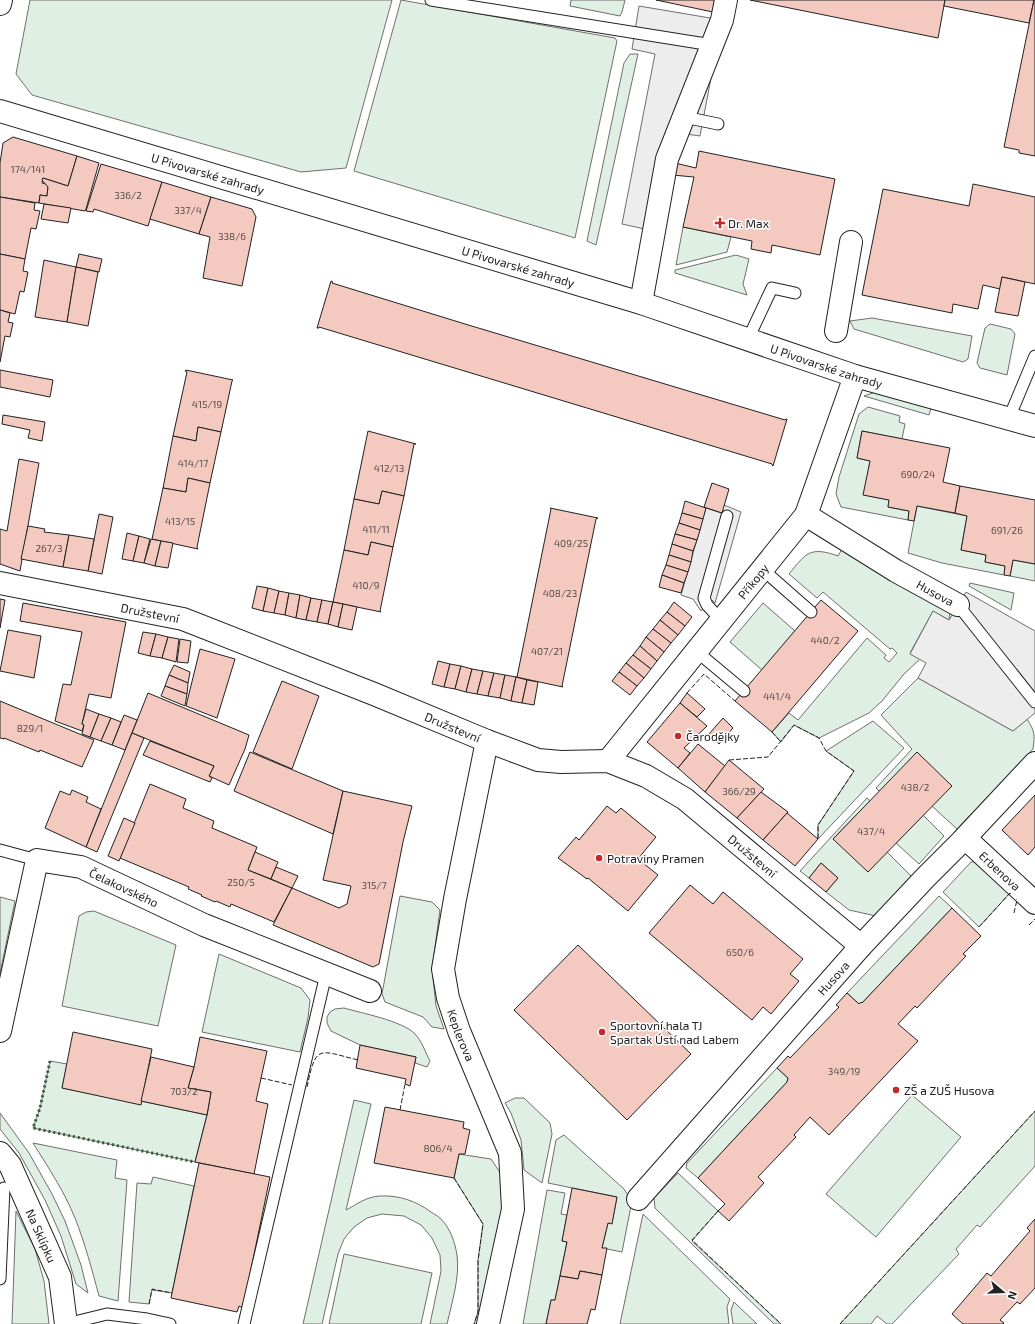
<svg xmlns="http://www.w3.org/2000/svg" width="1035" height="1324" viewBox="0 0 1035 1324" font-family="'Exo 2',sans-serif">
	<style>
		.green { fill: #e0efe3; stroke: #6f6f6f }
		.parking { fill: #ededed; stroke: #6f6f6f }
		.building { fill: #f3c9c0; stroke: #222 }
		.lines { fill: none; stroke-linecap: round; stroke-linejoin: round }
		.lane-casing { stroke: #222; stroke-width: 13 }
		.street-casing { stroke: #222; stroke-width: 24 }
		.secondary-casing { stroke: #222; stroke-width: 24 }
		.lane { stroke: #fff; stroke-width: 11 }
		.street { stroke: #fff; stroke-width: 22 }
		.secondary { stroke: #fff; stroke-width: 22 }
		.hedge { stroke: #2f5e38; stroke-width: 3; stroke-dasharray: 2 3; stroke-linecap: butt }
		.fence { stroke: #222; stroke-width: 1; stroke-dasharray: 5 2; stroke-linecap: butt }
		.poi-dot { fill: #c62828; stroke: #fff; stroke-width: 1.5 }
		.labels { text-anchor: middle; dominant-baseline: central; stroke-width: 3; stroke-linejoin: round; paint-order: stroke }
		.number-label { font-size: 10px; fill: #564c4a }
		.street-label { font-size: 12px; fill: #222; stroke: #fff }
		.poi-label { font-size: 12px; fill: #222; stroke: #fff; text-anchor: start }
	</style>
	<rect width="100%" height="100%" fill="#fff"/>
	<g class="green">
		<path d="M30 0H392L346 168 301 172 32 95 16 74Z"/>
		<path d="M401 0 615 38 617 41 575 238 354 171Z"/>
		<path d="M571 0H625L622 12 620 16 570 6Z"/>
		<path d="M630 54H638L596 245 587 241 624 63Z"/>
		<path d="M683 227 731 237 727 252 676 265Z"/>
		<path d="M736 255 749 259 743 284 747 295 675 273V270Z"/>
		<path d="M872 318 972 336 968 359 963 362 854 329 850 321Z"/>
		<path d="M990 324 1011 329 1015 334 1007 375 980 368 977 363 985 328Z"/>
		<path d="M881 390 932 405 929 415 864 396Z"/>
		<path d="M868 407 900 416 899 422 905 424 902 439 862 431 857 458 870 461 864 495 889 500 888 507 909 511 908 520 841 507 836 494 839 477 859 414Z"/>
		<path d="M917 506 967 516 961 550 986 555 985 562 1005 566 1004 575 942 563 908 553Z"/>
		<path d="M842 549 950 611 949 620 933 611 910 653 920 659 904 674 882 701 869 713 819 738 794 725 781 742 772 732 789 713 798 720 867 638 886 655 884 658 889 662 897 653 892 648 890 649 823 592 817 598 789 574C806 553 810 546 838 556Z"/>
		<path d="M1013 560 1035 564V581L1010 576Z"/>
		<path d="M970 583 1014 593 1011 610 969 586Z"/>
		<path d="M763 603 795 631 762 670 730 642Z"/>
		<path d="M918 678 1013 731 1027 719C1035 732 1035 734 1033 749L957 829 932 806 879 791 876 788 912 749 881 715Z"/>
		<path d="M873 721 904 748 818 839V825L854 771 826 751Z"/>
		<path d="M867 798 870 801 833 839 887 852 912 877 876 916 849 910 826 892 838 878 821 863 809 878 800 871Z"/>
		<path d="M923 815 944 836 919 864 896 843Z"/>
		<path d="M971 862H977L1010 893 979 927 943 892Z"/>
		<path d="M400 896 432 902 440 910 432 969 436 1006 444 1029 432 1027 423 1017 385 1002 382 994Z"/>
		<path d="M939 896 952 908 862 1003 861 1002 859 1004 847 993Z"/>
		<path d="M0 897 15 901 0 973Z"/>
		<path d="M94 911 176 945 158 1026 62 1006 79 916 86 912Z"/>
		<path d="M219 954 301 988 310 1000 308 1018 300 1052 202 1032Z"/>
		<path d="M344 1008C361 1013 403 1021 415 1034 422 1041 425 1052 430 1061L427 1067 415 1063 416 1057 360 1045 331 1031 327 1023V1017L330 1012 335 1009Z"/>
		<path d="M50 1061 67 1064 62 1088 141 1104V1101L207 1115 195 1162 33 1128 40 1108Z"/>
		<path d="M777 1068 788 1078 787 1082 698 1178 686 1168 687 1163Z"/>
		<path d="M912 1095 961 1137 876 1237 826 1194Z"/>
		<path d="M515 1098H524L550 1123 552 1134 542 1183 524 1170 521 1140 511 1113 505 1103Z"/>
		<path d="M354 1100 371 1104 346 1210C358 1204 365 1197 380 1196 399 1195 416 1201 431 1212 434 1214 438 1216 441 1219 450 1228 455 1242 457 1255 460 1277 452 1302 447 1324H430L441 1271 440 1255 432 1238 421 1225 404 1216 382 1214 367 1218 354 1227 344 1239 338 1254 322 1324H303Z"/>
		<path d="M1035 1111V1166L980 1227 977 1225 956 1249 959 1254 892 1324H887L877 1316 871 1324H840Z"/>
		<path d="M0 1113 29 1153 52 1194 65 1221 81 1265 88 1293 76 1284 61 1236 45 1200 19 1153 0 1129Z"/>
		<path d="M564 1135 624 1189 632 1201 622 1252 602 1248 608 1223H612L617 1197 548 1183 556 1140Z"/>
		<path d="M33 1143 117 1160 115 1178 127 1180 118 1301 99 1296C92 1270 85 1243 75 1218 64 1191 48 1167 33 1143Z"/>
		<path d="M459 1154 491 1159 501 1174 502 1217 481 1324H474L478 1312V1260L483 1224 454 1178Z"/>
		<path d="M678 1173 718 1211 692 1241 781 1324H774L655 1208 654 1198Z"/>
		<path d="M153 1177 194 1186 172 1293 152 1290 149 1304 129 1302 137 1183 151 1184Z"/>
		<path d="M547 1190 565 1193 561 1214 567 1215 562 1241 567 1242 555 1300H551L546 1324H523Z"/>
		<path d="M16 1211 35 1249 44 1281 49 1324H12Z"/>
		<path d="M643 1214 730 1299 727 1307 729 1324H620Z"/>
		<path d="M344 1254 432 1273 421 1324H329Z"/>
		<path d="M734 1302 757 1324H733L731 1310Z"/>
	</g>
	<g class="parking">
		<path d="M639 6 722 20 700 136 672 132 654 231 622 224 655 54 632 49Z"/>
		<path d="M724 505 741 512 715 603 712 600 701 611 693 599 681 595 706 508 721 513Z"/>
		<path d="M966 592 1035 631V713L1013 731 918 678 926 663 910 654 933 611 949 620Z"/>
	</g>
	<g class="building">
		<path d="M656 0H715L713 12Z"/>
		<path d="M750 0H945L938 38Z"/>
		<path d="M945 0H1034L1029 23 944 6Z"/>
		<path d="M1034 0H1035V156L1019 153V150L1004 147Z"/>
		<path d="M13 137 77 156 68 186 43 178 42 183 46 184 48 187 47 196 40 195 39 203 0 197V163L3 143Z"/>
		<path d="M699 151 835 179 820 255 772 245 771 253 751 249 752 241 683 227 694 177 672 175 675 163 696 168Z"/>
		<path d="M77 156 99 163 86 209 85 211 39 203 40 195 47 196 48 187 42 180 43 178 68 186Z"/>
		<path d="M101 164 162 182 148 226 94 209 93 212 86 211Z"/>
		<path d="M162 182 211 197 199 234 150 219Z"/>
		<path d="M973 184 1035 197V284L1002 277 1000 289 983 285 978 309 953 304 952 313 862 295 883 189 969 206Z"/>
		<path d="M0 197 35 203 34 210 40 211 36 229 31 228 25 259 0 254Z"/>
		<path d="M211 197 252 209 256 217 242 286 203 278 210 237 199 234Z"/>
		<path d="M44 204 71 208 68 223 41 219Z"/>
		<path d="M0 254 25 259 23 271 28 272 24 292 20 291 15 314 0 310Z"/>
		<path d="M79 254 102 259 99 272 76 267Z"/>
		<path d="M44 260 76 267 67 322 35 317Z"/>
		<path d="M76 267 98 272 88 326 67 322Z"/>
		<path d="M1002 277 1025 282 1018 316 995 312Z"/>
		<path d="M331 281 333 282 332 283 465 324 785 420 786 419H787L773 466 772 465V464L319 327V328H317Z"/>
		<path d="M0 310 10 313 8 322 13 323 10 337 5 336 0 362Z"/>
		<path d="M0 370 53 380 50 397 0 387Z"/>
		<path d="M186 370 233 380 232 381 221 432 198 427 196 441 173 436 187 372 185 371Z"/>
		<path d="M3 415 45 422 42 441 28 438 30 430 2 424Z"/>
		<path d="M198 427 221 432 210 483 188 478 186 492 163 488 173 436 196 441Z"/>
		<path d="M368 431 416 444H414L404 496 382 491 379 504 354 499Z"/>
		<path d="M862 431 950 448 943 482 960 486 955 513 917 506 914 521 908 520 909 511 888 507 889 500 863 495 870 461 857 458Z"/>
		<path d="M19 459 39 463 20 571 0 564V529L7 531Z"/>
		<path d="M188 478 210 483 197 547 198 549 152 539 163 488 186 492Z"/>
		<path d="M712 483 729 489 722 513 704 507Z"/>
		<path d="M960 486 1035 500V564L1013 560 1010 576 1004 575 1005 566 985 562 986 555 961 550 967 516 955 513Z"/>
		<path d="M382 491 404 496 393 547 371 542 368 555 344 550 354 499 379 504Z"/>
		<path d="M685 501 706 508 703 519 682 513Z"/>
		<path d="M550 508 598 518 596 519 562 686 563 687 516 677H517L551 509Z"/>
		<path d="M682 513 703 519 700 530 679 523Z"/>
		<path d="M99 514 113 517 102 574 88 571Z"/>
		<path d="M679 523 700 530 697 540 675 534Z"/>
		<path d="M28 526 45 529 44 532 69 535 63 567 21 559Z"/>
		<path d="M127 533 139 536 133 561 122 559Z"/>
		<path d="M675 534 697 540 693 551 672 544Z"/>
		<path d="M69 535 94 539 88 571 63 567Z"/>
		<path d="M139 536 150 539 144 563 133 561Z"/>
		<path d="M151 539 161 541 155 566 144 563Z"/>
		<path d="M161 541 173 543 168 568 155 566Z"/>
		<path d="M371 542 393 547 380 611 381 612 333 602 344 550 368 555Z"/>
		<path d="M672 544 693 551 691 562 669 555Z"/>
		<path d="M669 555 691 562 688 572 666 565Z"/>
		<path d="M666 565 688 572 684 583 662 575Z"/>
		<path d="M662 575 684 583 681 593 659 587Z"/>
		<path d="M257 586 268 588 263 611 252 608Z"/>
		<path d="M268 588 279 591 274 613 263 611Z"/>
		<path d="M279 591 289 593 285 615 274 613Z"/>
		<path d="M289 593 300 595 296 618 285 615Z"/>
		<path d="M300 595 311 598 306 620 296 618Z"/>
		<path d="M311 598 322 600 317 622 306 620Z"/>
		<path d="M0 599 5 600 0 628Z"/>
		<path d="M322 600 333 602 328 624 317 622Z"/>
		<path d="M821 600 858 631 772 732 735 701Z"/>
		<path d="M333 602 343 604 338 627 328 624Z"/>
		<path d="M674 602 692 617 685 626 667 612Z"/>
		<path d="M23 603 126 622 111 698 89 694 82 724 84 725 82 731 55 721 63 684 71 685 82 632 20 621Z"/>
		<path d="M343 604 357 607 352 630 338 627Z"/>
		<path d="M667 612 685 626 678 635 660 620Z"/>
		<path d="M660 620 678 635 671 643 653 629Z"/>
		<path d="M653 629 671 643 664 652 646 637Z"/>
		<path d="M8 630 41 636 34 678 0 671Z"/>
		<path d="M143 632 156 634 150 656 138 653Z"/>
		<path d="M156 634 168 637 162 658 150 656Z"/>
		<path d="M168 637 179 639 176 662 162 658Z"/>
		<path d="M646 637 664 652 657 661 640 646Z"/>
		<path d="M180 639 191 641 188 663 177 662Z"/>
		<path d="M640 646 657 661 651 669 633 655Z"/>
		<path d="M200 649 235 659 217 718 186 706Z"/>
		<path d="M633 655 651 669 644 678 626 663Z"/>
		<path d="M438 661 450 664 444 687 432 684Z"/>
		<path d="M626 663 644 678 637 686 619 672Z"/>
		<path d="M450 664 461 666 455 689 444 687Z"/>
		<path d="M174 665 190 672 188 683 169 675Z"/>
		<path d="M461 666 472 669 466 692 455 689Z"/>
		<path d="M472 669 483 671 477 694 466 692Z"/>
		<path d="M483 671 494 673 488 696 477 694Z"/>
		<path d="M619 672 637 686 630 695 612 681Z"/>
		<path d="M494 673 505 675 500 698 488 696Z"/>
		<path d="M169 675 188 683 187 694 165 686Z"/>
		<path d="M505 675 516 677 511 701 500 698Z"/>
		<path d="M516 677 527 680 522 703 511 701Z"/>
		<path d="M527 680 538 682 534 705 522 703Z"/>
		<path d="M282 681 319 696 292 769 253 752Z"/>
		<path d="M165 686 187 694 185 706 161 696Z"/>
		<path d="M148 693 249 735 245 749 229 785 209 776 214 766 132 733Z"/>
		<path d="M687 693 705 709 697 717 680 703Z"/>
		<path d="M0 701 94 740 82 767 40 750 39 752 4 738V739L0 738Z"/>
		<path d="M680 703 707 726 684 748 690 753 678 768 647 742Z"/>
		<path d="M86 709 99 714 90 737 82 734 84 725 82 724Z"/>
		<path d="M99 714 111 718 101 741 90 737Z"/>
		<path d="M124 715 137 720 125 750 112 745Z"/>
		<path d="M111 718 121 722 112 745 101 741Z"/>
		<path d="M723 718 733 728 719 744 709 734Z"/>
		<path d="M132 733 144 738 97 852 86 847Z"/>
		<path d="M150 741 214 766 209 776 212 778 210 782 143 755Z"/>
		<path d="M698 744 725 766 705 792 678 768Z"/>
		<path d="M250 752 343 791 333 834 234 791Z"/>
		<path d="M917 752 952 786 868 872 833 839Z"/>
		<path d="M729 760 764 789 737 818 705 792Z"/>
		<path d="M150 784 186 799 183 808 214 821 212 828 257 847 248 870 292 888 274 922 231 904 230 907 216 901 215 902 201 896 202 895 188 889 189 887 120 858Z"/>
		<path d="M72 790 88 797 86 802 101 809 86 847 45 828 60 791 70 795Z"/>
		<path d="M343 791 412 806 403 842 379 964 373 967 273 925 292 888 339 908 347 904 351 886 323 880Z"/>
		<path d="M761 792 788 812 763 840 737 818Z"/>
		<path d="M1035 795V847L1028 855 1002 830Z"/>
		<path d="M607 806 616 813 621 808 656 837 638 859 658 875 628 911 588 878 587 879 558 858 576 837 579 840Z"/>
		<path d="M787 813 818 839 795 866 763 840Z"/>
		<path d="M124 818 135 823 119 861 108 856Z"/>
		<path d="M255 852 278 862 271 879 248 870Z"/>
		<path d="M821 863 838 878 826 892 809 878Z"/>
		<path d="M276 867 298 876 292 888 271 879Z"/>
		<path d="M690 885 713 904 723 892 803 959 790 974 799 981 771 1014 763 1007 752 1020 649 933Z"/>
		<path d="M952 908 981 936 963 954 966 956 917 1008 915 1006 898 1024 918 1041 829 1135 810 1117 794 1135 796 1137 758 1177 764 1183 729 1221 718 1211 725 1204 698 1178 787 1082 788 1078 777 1068 788 1056 790 1058 839 1007 836 1005 847 993 859 1004 861 1002 862 1003Z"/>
		<path d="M578 945 691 1054 627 1120 514 1010Z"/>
		<path d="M73 1032 152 1049 141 1105 62 1088Z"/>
		<path d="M200 1037 267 1051 256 1101 268 1104 254 1174 195 1162 207 1115 211 1092 188 1088 194 1067Z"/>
		<path d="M360 1045 416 1057 410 1086 405 1084 406 1079 356 1068Z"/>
		<path d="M151 1057 194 1067 188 1088 211 1092 207 1115 141 1101Z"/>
		<path d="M385 1107 464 1122 463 1128 470 1130 465 1154H459L454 1178 374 1163Z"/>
		<path d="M199 1163 270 1177 243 1308 239 1306 237 1312 171 1298Z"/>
		<path d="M572 1188 617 1197 612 1224 608 1223 602 1248H607L602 1275 580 1271 578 1279 560 1276 567 1242 562 1241Z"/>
		<path d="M1035 1219V1288L1020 1304 1017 1302 1000 1320 1004 1323 1003 1324H963L952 1314 987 1273 991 1276 1030 1231 1027 1228Z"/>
		<path d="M580 1271 602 1275 595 1310 591 1309 587 1324H546L551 1300H555L560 1276 578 1279Z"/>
	</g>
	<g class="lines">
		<defs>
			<g id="lane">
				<path d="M431 0 712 45"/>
				<path d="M684 117 718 124"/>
				<path d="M748 339 772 288 795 293"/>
				<path d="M1009 418 1035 356"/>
				<path d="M762 569 811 612"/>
				<path d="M958 605 1035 702"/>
				<path d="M721 620 707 605 704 598 727 516"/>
				<path d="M696 651 744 691"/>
				<path d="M0 850 37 860"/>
				<path d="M0 1279 4 1188"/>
				<path d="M66 1324 107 1314 147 1319 170 1324"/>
				<path d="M244 1324 326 974"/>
			</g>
			<g id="street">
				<path id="s1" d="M0 111 641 303 855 376 1035 426"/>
				<path d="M641 303 667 159 722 20 726 0"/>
				<path d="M836 331 851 242"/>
				<path id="s2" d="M806 515 896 571 958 605"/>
				<path id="s3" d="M0 583 183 619 374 694 487 741 538 760 561 762 608 761 646 776 685 799 861 946"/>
				<path id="s4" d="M487 741 455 899 443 969 448 998 459 1031 510 1153 513 1209 488 1324"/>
				<path id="s5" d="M608 761 806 515 855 376"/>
				<path id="s6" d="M965 838 1035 903"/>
				<path id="s7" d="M0 1031 37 860 81 867 204 925 370 991"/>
				<path id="s8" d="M0 1153 10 1165 60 1277 66 1324"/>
				<path id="s9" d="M638 1199 861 946 925 878 961 842 1035 763"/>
			</g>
			<path id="secondary" d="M0 4 1 0"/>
		</defs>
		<use href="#lane" class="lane-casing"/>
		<use href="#street" class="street-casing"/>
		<use href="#secondary" class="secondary-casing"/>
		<use href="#lane" class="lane"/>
		<use href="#street" class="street"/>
		<use href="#secondary" class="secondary"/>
		<path class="hedge" d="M50 1061 40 1108 33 1128 195 1162"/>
		<g class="fence">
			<path d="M687 693 704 674 735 701"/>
			<path d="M772 732 781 742"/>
			<path d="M729 760 768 757 794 725 819 738 826 751 854 771 818 825V839"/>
			<path d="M1014 913 1017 900 1016 899"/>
			<path d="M1029 925 1035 919"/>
			<path d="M979 927 1010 893 1011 895"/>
			<path d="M261 1078 292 1085"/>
			<path d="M307 1087C316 1044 318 1050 358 1060"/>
			<path d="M400 1110 405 1084"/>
			<path d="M454 1178 483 1224 478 1261V1312L474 1324"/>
			<path d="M718 1211 692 1240 781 1324"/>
			<path d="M149 1304 152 1289 172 1293"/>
			<path d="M840 1324 1035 1111"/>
		</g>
	</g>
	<g class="poi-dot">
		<path d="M718 217h4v4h4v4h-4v4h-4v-4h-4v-4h4z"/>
		<circle cx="678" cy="736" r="4"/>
		<circle cx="599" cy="858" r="4"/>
		<circle cx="602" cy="1032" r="4"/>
		<circle cx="896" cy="1090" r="4"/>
	</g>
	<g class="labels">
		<g class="number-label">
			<text x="28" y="169">174/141</text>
			<text x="128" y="195">336/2</text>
			<text x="188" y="210">337/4</text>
			<text x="232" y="236">338/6</text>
			<text x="207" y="404">415/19</text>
			<text x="193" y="463">414/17</text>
			<text x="389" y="468">412/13</text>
			<text x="918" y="474">690/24</text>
			<text x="180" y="521">413/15</text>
			<text x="376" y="529">411/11</text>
			<text x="1007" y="530">691/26</text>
			<text x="571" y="543">409/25</text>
			<text x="49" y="548">267/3</text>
			<text x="366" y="585">410/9</text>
			<text x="560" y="593">408/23</text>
			<text x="825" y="640">440/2</text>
			<text x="547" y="651">407/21</text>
			<text x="777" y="696">441/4</text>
			<text x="30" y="728">829/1</text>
			<text x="915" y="787">438/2</text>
			<text x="739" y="791">366/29</text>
			<text x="871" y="831">437/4</text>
			<text x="241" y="882">250/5</text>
			<text x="374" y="885">315/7</text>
			<text x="740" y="952">650/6</text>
			<text x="844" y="1071">349/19</text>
			<text x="184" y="1091">703/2</text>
			<text x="438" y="1148">806/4</text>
		</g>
		<g class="street-label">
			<text stroke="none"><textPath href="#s1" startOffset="217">U Pivovarské zahrady</textPath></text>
			<text stroke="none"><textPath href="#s1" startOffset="541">U Pivovarské zahrady</textPath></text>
			<text stroke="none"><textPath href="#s1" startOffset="865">U Pivovarské zahrady</textPath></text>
			<text stroke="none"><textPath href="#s5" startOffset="231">Příkopy</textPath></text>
			<text stroke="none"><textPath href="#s2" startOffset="151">Husova</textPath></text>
			<text stroke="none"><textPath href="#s3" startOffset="153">Družstevní</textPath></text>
			<text stroke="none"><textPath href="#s3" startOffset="477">Družstevní</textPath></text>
			<text stroke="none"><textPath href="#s3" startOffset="813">Družstevní</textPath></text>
			<text stroke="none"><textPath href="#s6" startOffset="48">Erbenova</textPath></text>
			<text stroke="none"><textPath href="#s7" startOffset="267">Čelakovského</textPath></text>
			<text stroke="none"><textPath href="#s9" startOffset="295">Husova</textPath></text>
			<text stroke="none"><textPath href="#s4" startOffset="301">Keplerova</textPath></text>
			<text stroke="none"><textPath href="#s8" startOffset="93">Na Sklípku</textPath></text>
		</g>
		<g class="poi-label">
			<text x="728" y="223">Dr. Max</text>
			<text x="686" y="736">Čarodějky</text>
			<text x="607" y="858">Potraviny Pramen</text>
			<text x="610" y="1025">Sportovní hala TJ<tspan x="610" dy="14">Spartak Ústí nad Labem</tspan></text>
			<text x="904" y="1090">ZŠ a ZUŠ Husova</text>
		</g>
	</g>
	<g transform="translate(1003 1292) rotate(109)" stroke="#ffffff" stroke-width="3" paint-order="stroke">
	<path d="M0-3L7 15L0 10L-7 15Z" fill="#222222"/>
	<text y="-6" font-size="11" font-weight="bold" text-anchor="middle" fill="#222222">N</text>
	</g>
</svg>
